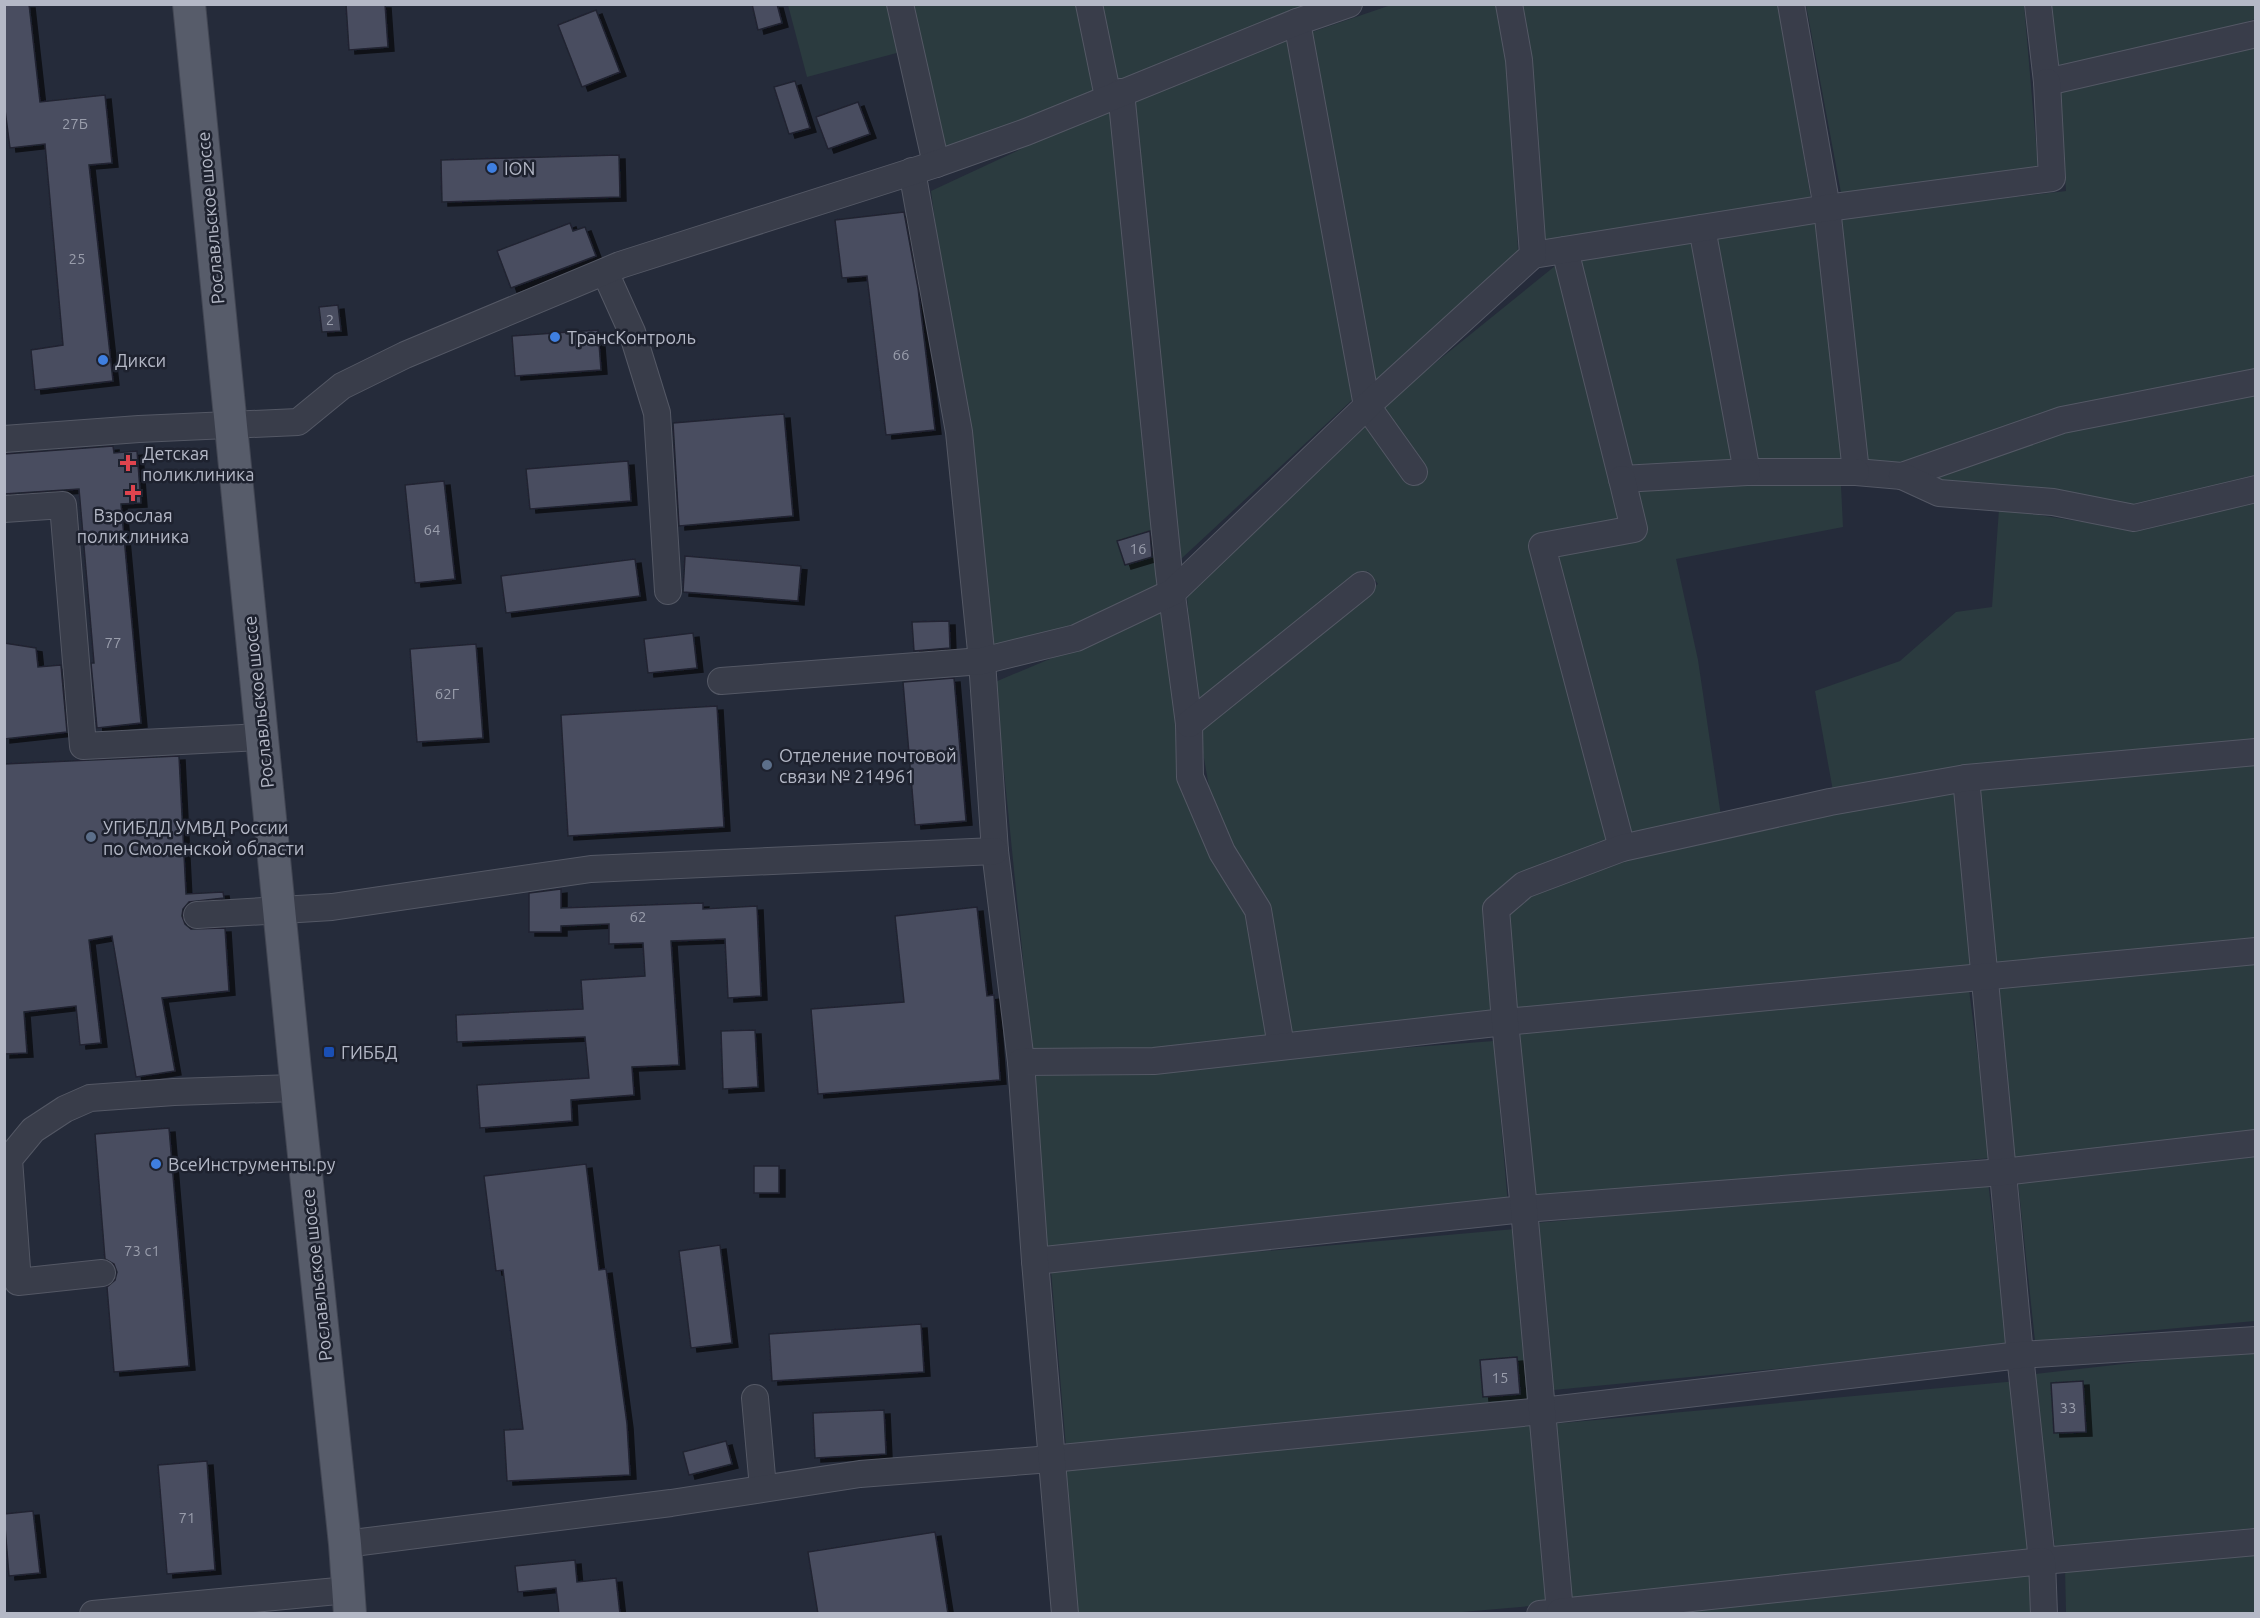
<svg xmlns="http://www.w3.org/2000/svg" width="2260" height="1618" viewBox="0 0 2260 1618" font-family="Ubuntu,sans-serif">
	<style>
		.green { fill: #2b3b3f }
		.building { fill: #4a4e60; stroke: #202431; stroke-width: 1.5; filter: url(#shadow) }
		.lines { fill: none; stroke-linecap: round; stroke-linejoin: round }
		.minor-casing { stroke: #545865; stroke-width: 28 }
		.major-casing { stroke: #424653; stroke-width: 34 }
		.minor { stroke: #393d4a; stroke-width: 26 }
		.major { stroke: #575c6a; stroke-width: 32 }
		.shop-dot { fill: #3f7fe0; stroke: #1e222f; stroke-width: 2 }
		.health-dot { fill: #e0444e; stroke: #1e222f; stroke-width: 2 }
		.service-dot { fill: #5c6f8a; stroke: #1e222f; stroke-width: 2 }
		.transit-dot { fill: #1a4fb4; stroke: #1e222f; stroke-width: 2 }
		.labels { text-anchor: middle; dominant-baseline: central; stroke-width: 5; stroke-linejoin: round; paint-order: stroke }
		.number-label { font-size: 15px; fill: #9a9eac }
		.poi-label { font-size: 18px; fill: #b4b8c6; stroke: #1e222f; text-anchor: start }
		.street-label { font-size: 18px; fill: #b4b8c6; stroke: #1e222f }
	</style>
	<defs>
		<filter id="shadow"><feDropShadow dx="6" dy="4" stdDeviation="0" flood-color="#0009"/></filter>
	</defs>
	<rect width="100%" height="100%" fill="#252b3a"/>
	<g class="green">
		<path d="M1100 4 1319 5 1117 85Z"/>
		<path d="M788 5H893L904 51 807 77Z"/>
		<path d="M910 5H1083L1101 93 942 155Z"/>
		<path d="M1391 5H1495L1509 53 1518 253 1376 382 1312 32Z"/>
		<path d="M1519 5H1779L1811 200 1545 243Z"/>
		<path d="M1806 5H2024L2038 167 1842 198Z"/>
		<path d="M2047 5H2255V19L2217 32 2057 69Z"/>
		<path d="M1290 39 1352 400 1181 559 1130 100Z"/>
		<path d="M2255 45V372L1896 467 1863 459 1837 218 2066 191 2059 92Z"/>
		<path d="M1111 107 1163 585 993 659 931 191Z"/>
		<path d="M1823 221 1848 461 1757 463 1713 236Z"/>
		<path d="M1693 239 1736 461 1627 471 1578 261Z"/>
		<path d="M1555 266 1623 520 1531 539 1609 844 1517 873 1483 905 1496 1017 1292 1032 1274 926 1215 821 1199 730 1378 584 1368 571 1196 708 1187 596 1367 424 1377 410Z"/>
		<path d="M2255 392V479L2135 510 1921 478 2072 427Z"/>
		<path d="M1748 478 1841 486 1843 527 1676 559 1698 660 1721 816 1629 837 1552 555 1644 539 1633 486Z"/>
		<path d="M2255 500V741L1966 765 1833 791 1815 691 1900 661 1956 612 1992 607 1999 509 2128 529Z"/>
		<path d="M1166 610 1181 775 1211 859 1244 907 1255 946 1270 1039 1154 1053 1032 1048 995 682Z"/>
		<path d="M2255 761V943L1991 968 1978 784Z"/>
		<path d="M1960 791 1973 972 1513 1015 1507 911 1532 894 1626 861 1831 810Z"/>
		<path d="M2255 964V1135L2011 1164 1995 988Z"/>
		<path d="M1968 982 1991 1158 1532 1200 1510 1027Z"/>
		<path d="M1494 1041 1508 1206 1047 1252 1035 1076Z"/>
		<path d="M2255 1157V1321L2035 1341 2018 1182Z"/>
		<path d="M1988 1181 2007 1347 1553 1390 1536 1223Z"/>
		<path d="M1515 1229 1530 1403 1066 1447 1051 1270Z"/>
		<path d="M2255 1349V1528L2055 1547 2035 1374Z"/>
		<path d="M2017 1381 2033 1548 1568 1600 1552 1424Z"/>
		<path d="M1533 1421 1554 1604 1439 1614 1074 1613 1060 1468Z"/>
		<path d="M2255 1550V1613H2066L2065 1566Z"/>
		<path d="M2032 1569 2037 1614H1640Z"/>
	</g>
	<g class="building">
		<path d="M4 4H29L40 102 105 95 112 163 89 165 113 381 35 390 31 350 63 345 45 144 10 148 4 102Z"/>
		<path d="M346 4H385L388 47 349 50Z"/>
		<path d="M752 4H777L782 23 758 30Z"/>
		<path d="M596 10 620 72 582 87 558 25Z"/>
		<path d="M795 81 810 128 789 134 774 87Z"/>
		<path d="M858 102 870 134 828 149 816 117Z"/>
		<path d="M619 155 620 197 442 202 441 160Z"/>
		<path d="M904 212 918 288 935 430 886 435 867 276 842 278 835 220Z"/>
		<path d="M570 223 573 231 585 227 596 256 511 288 497 251Z"/>
		<path d="M338 305 341 331 322 332 319 307Z"/>
		<path d="M598 330 601 370 515 376 512 336Z"/>
		<path d="M784 414 793 516 679 526 673 423Z"/>
		<path d="M113 446 114 453 137 451 141 503 121 504 141 723 97 728 91 663H94L79 489 4 494V454Z"/>
		<path d="M628 461 631 501 530 509 526 469Z"/>
		<path d="M444 481 455 579 415 583 405 485Z"/>
		<path d="M1150 531 1152 557 1125 565 1117 541Z"/>
		<path d="M685 556 801 566 798 601 683 592Z"/>
		<path d="M635 559 640 596 506 613 501 576Z"/>
		<path d="M949 621 950 648 914 651 912 622Z"/>
		<path d="M693 633 697 668 648 673 644 639Z"/>
		<path d="M4 643 36 648 38 667 61 665 67 732 4 739Z"/>
		<path d="M476 644 483 738 417 742 410 649Z"/>
		<path d="M954 678 966 821 915 825 903 682Z"/>
		<path d="M717 706 724 827 568 836 561 715Z"/>
		<path d="M179 756 186 894 223 892 224 898 189 902 183 909 182 916 185 924 191 929 225 928 229 991 162 998 175 1071 136 1077 112 936 89 940 101 1043 80 1045 76 1006 24 1012 27 1053 4 1054V764Z"/>
		<path d="M561 889V908L703 903V909L757 906 761 996 728 998 725 939 671 941 679 1065 632 1067 634 1095 571 1100 572 1121 480 1128 477 1085 589 1078 585 1037 457 1042 456 1015 583 1009 581 980 645 976 643 943 609 944V924L561 926V932H529V893Z"/>
		<path d="M977 907 987 996 994 995 1000 1080 818 1094 811 1009 904 1002 895 916Z"/>
		<path d="M755 1030 758 1087 723 1089 721 1031Z"/>
		<path d="M169 1128 189 1366 114 1372 107 1287 115 1280 117 1272 114 1264 105 1259 95 1134Z"/>
		<path d="M586 1164 599 1270 606 1269 627 1424 630 1475 507 1481 504 1430 523 1429 503 1270 496 1271 484 1176Z"/>
		<rect x="754" y="1166" width="25" height="27"/>
		<path d="M720 1245 732 1343 691 1348 679 1251Z"/>
		<path d="M921 1324 924 1372 772 1381 769 1334Z"/>
		<path d="M1517 1357 1520 1394 1483 1397 1480 1360Z"/>
		<path d="M2083 1381 2086 1432 2054 1433 2051 1383Z"/>
		<path d="M884 1410 886 1454 815 1458 813 1413Z"/>
		<path d="M726 1441 732 1464 689 1475 683 1452Z"/>
		<path d="M207 1461 215 1570 167 1574 158 1465Z"/>
		<path d="M33 1511 40 1573 9 1576 4 1514Z"/>
		<path d="M935 1532 948 1614H818L808 1552Z"/>
		<path d="M575 1560 577 1582 616 1578 620 1614H559L556 1588 518 1592 515 1566Z"/>
	</g>
	<g class="lines">
		<defs>
			<g id="minor">
				<path d="M900 4 936 164"/>
				<path d="M1089 4 1108 97"/>
				<path d="M1791 4 1827 208 1856 472 1902 476 2062 420 2256 382"/>
				<path d="M2038 4 2047 82 2256 34"/>
				<path d="M1297 22 1367 406 1414 472"/>
				<path d="M1121 92 1169 573 1189 724 1190 777 1222 852 1258 910 1281 1046"/>
				<path d="M912 171 959 432 982 661 995 851 1021 1062"/>
				<path d="M1702 228 1747 472H1856"/>
				<path d="M1565 250 1622 479 1747 472"/>
				<path d="M1533 255 1827 208 2052 178 2047 82"/>
				<path d="M605 272 632 332 657 413 668 591"/>
				<path d="M4 439 139 429 298 422 342 386 405 355 620 265 936 164 1026 132 1297 22 1349 4"/>
				<path d="M1902 476 1939 493 2053 502 2134 518 2256 489"/>
				<path d="M4 509 63 505 83 746 261 737"/>
				<path d="M721 681 982 661 1076 638 1173 592 1367 406 1533 255 1519 60 1509 4"/>
				<path d="M1189 724 1362 585"/>
				<path d="M1966 778 2020 1355 2042 1561 2256 1542"/>
				<path d="M1622 848 1542 546 1634 529 1622 479"/>
				<path d="M197 915 332 907 591 869 995 851"/>
				<path d="M1035 1261 1524 1209 2003 1172 2256 1143"/>
				<path d="M102 1273 18 1282 9 1159 33 1130 65 1109 90 1098 174 1092 296 1088"/>
				<path d="M755 1398 763 1488"/>
				<path d="M345 1544 671 1503 860 1474 1051 1459 1542 1411 2020 1355 2256 1340"/>
				<path d="M93 1614 348 1590"/>
				<path d="M1065 1614 1035 1261 1021 1062 1154 1061 1505 1022 2256 951"/>
				<path d="M1540 1614 1560 1612 1524 1209 1505 1022 1496 909 1524 885 1622 848 1830 802 1966 778 2256 752"/>
				<path d="M1560 1614V1612L2042 1561 2044 1614"/>
			</g>
			<path id="major" d="M189 4C238 518 290 1031 345 1544L350 1614"/>
		</defs>
		<use href="#minor" class="minor-casing"/>
		<use href="#major" class="major-casing"/>
		<use href="#minor" class="minor"/>
		<use href="#major" class="major"/>
	</g>
	<g class="shop-dot">
		<circle cx="492" cy="168" r="6"/>
		<circle cx="555" cy="337" r="6"/>
		<circle cx="103" cy="360" r="6"/>
		<circle cx="156" cy="1164" r="6"/>
	</g>
	<g class="health-dot">
		<path d="M125 454h6v6h6v6h-6v6h-6v-6h-6v-6h6z"/>
		<path d="M130 484h6v6h6v6h-6v6h-6v-6h-6v-6h6z"/>
	</g>
	<g class="service-dot">
		<circle cx="767" cy="765" r="6"/>
		<circle cx="91" cy="837" r="6"/>
	</g>
	<rect class="transit-dot" x="323" y="1046" width="12" height="12" rx="3"/>
	<g class="labels">
		<g class="number-label">
			<text x="75" y="123">27Б</text>
			<text x="77" y="258">25</text>
			<text x="330" y="319">2</text>
			<text x="901" y="354">66</text>
			<text x="432" y="529">64</text>
			<text x="1138" y="548">16</text>
			<text x="113" y="642">77</text>
			<text x="447" y="693">62Г</text>
			<text x="638" y="916">62</text>
			<text x="142" y="1250">73 с1</text>
			<text x="1500" y="1377">15</text>
			<text x="2068" y="1407">33</text>
			<text x="187" y="1517">71</text>
		</g>
		<g class="poi-label">
			<text x="504" y="168">ION</text>
			<text x="567" y="337">ТрансКонтроль</text>
			<text x="115" y="360">Дикси</text>
			<text x="142" y="453">Детская<tspan x="142" dy="21">поликлиника</tspan></text>
			<text x="133" y="515" text-anchor="middle">Взрослая<tspan x="133" dy="21">поликлиника</tspan></text>
			<text x="779" y="755">Отделение почтовой<tspan x="779" dy="21">связи № 214961</tspan></text>
			<text x="103" y="827">УГИБДД УМВД России<tspan x="103" dy="21">по Смоленской области</tspan></text>
			<text x="341" y="1052">ГИББД</text>
			<text x="168" y="1164">ВсеИнструменты.ру</text>
		</g>
		<g class="street-label">
			<text transform="translate(210 218) rotate(-95)">Рославльское шоссе</text>
			<text transform="translate(258 702) rotate(-96)">Рославльское шоссе</text>
			<text transform="translate(316 1275) rotate(-96)">Рославльское шоссе</text>
		</g>
	</g>
	<rect width="2260" height="1618" fill="none" stroke="#b4b8c6" stroke-width="12"/>
</svg>
